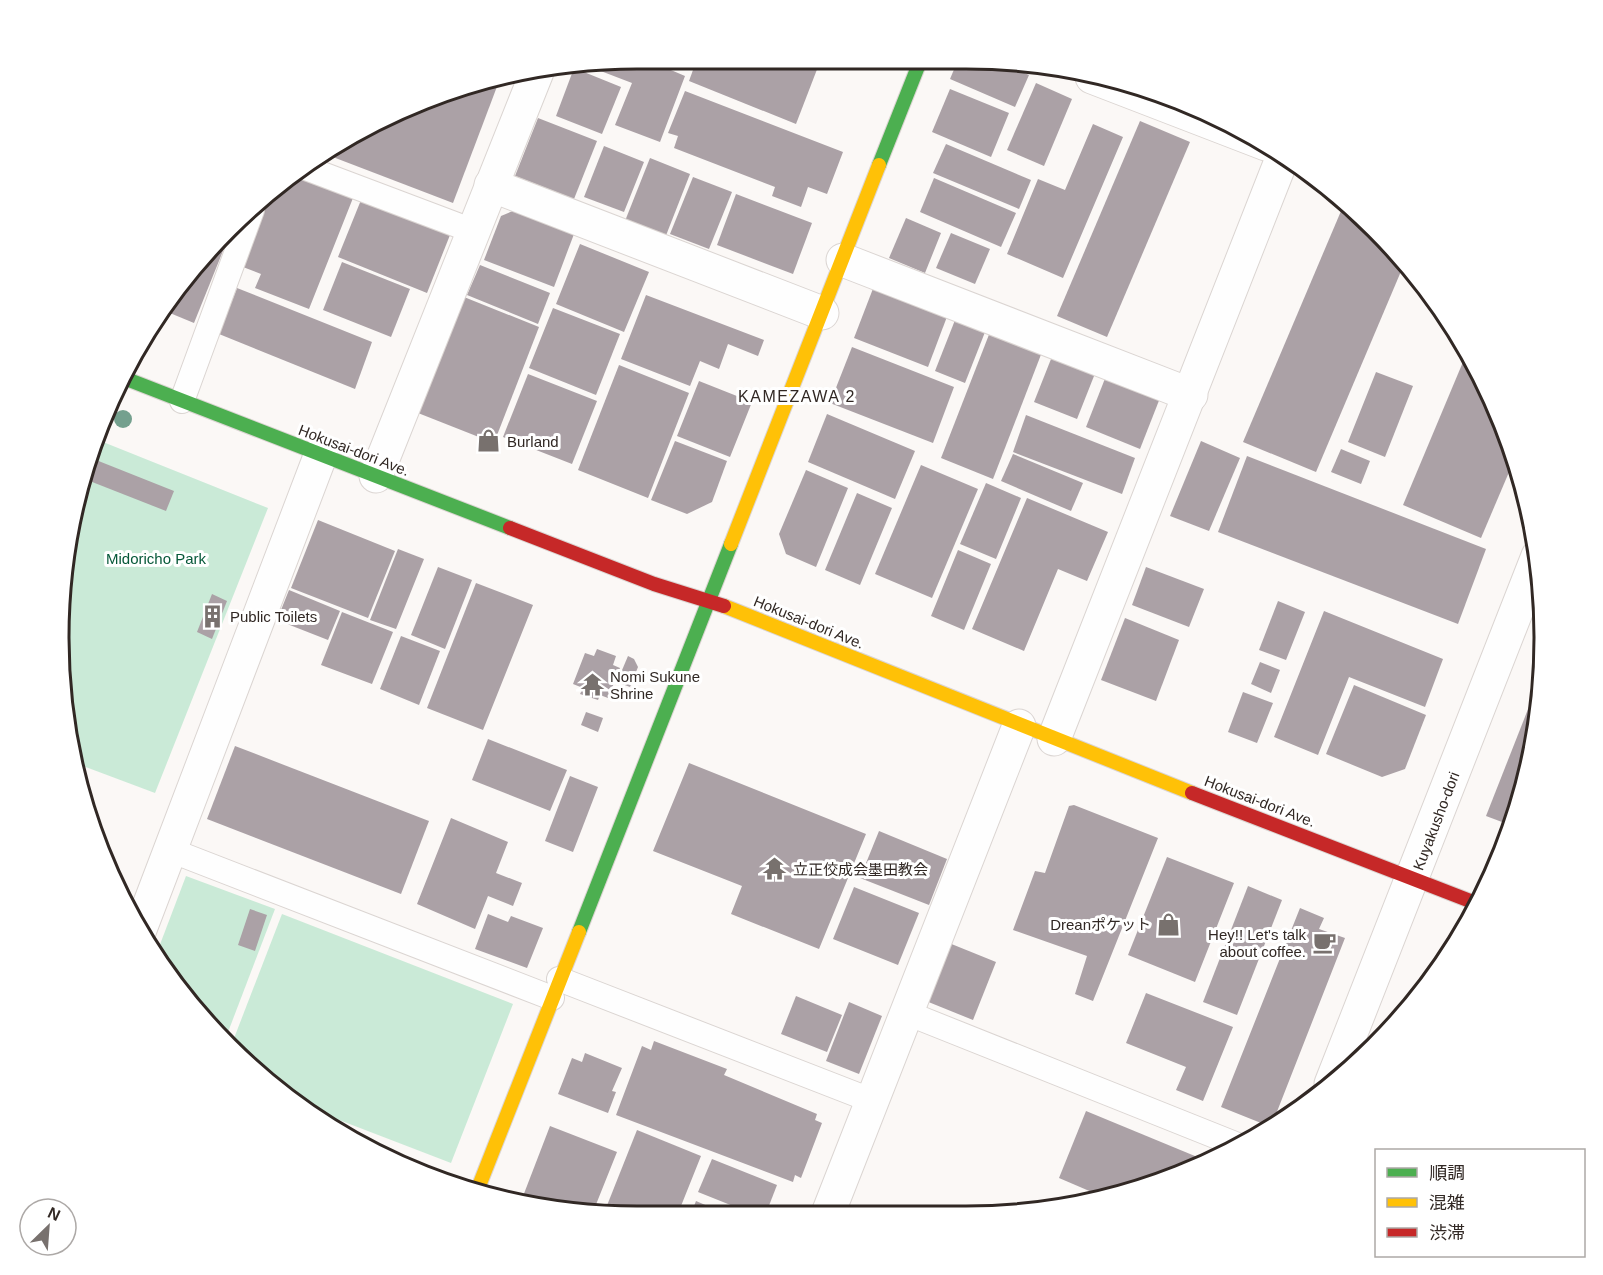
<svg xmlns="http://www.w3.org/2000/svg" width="1603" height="1275" viewBox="0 0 1603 1275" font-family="Helvetica,'Noto Sans JP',sans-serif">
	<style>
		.green { fill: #caead7 }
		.building { fill: #aba1a6 }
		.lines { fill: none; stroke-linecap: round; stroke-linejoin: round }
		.lane-casing { stroke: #dbd5d2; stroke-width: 26 }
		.street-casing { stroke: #dbd5d2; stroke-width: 35 }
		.fast-casing { stroke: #dbd5d2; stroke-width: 16 }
		.slow-casing { stroke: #dbd5d2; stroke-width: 16 }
		.jam-casing { stroke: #dbd5d2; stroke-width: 16 }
		.lane { stroke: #fefefe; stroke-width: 24 }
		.street { stroke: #fefefe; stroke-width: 33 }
		.fast { stroke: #4caf50; stroke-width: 14 }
		.slow { stroke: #ffc107; stroke-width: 14 }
		.jam { stroke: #c62828; stroke-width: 14 }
		.tree { fill: #74a08e }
		.labels { text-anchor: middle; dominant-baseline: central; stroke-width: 6; stroke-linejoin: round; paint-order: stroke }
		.poi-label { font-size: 15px; fill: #312824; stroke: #fff; text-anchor: start }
		.street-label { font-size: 15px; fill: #312824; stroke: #fff }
		.park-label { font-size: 15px; fill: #065839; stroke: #fff }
		.neighbourhood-label { font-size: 16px; letter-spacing: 1.5px; fill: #312824; stroke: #fff }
		.rim { fill: none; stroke: #312824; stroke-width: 3 }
	</style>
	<rect width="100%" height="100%" fill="#fbf8f6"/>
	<g class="green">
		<path d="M98 440 268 508 155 793 75 763 59 637 78 487Z"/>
		<path d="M186 876 275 909 225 1040 202 1019 156 955Z"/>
		<path d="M282 914 513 1004 451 1163 295 1103 285 1097 231 1046Z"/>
	</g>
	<g class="building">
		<path d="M645 59 685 76 660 142 615 125 632 83 585 65Z"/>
		<path d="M697 59H821L796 124 689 81Z"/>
		<path d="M860 59H884L881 67Z"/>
		<path d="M958 60H994L1029 75 1015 107 950 79Z"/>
		<path d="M574 68 621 87 602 134 556 116Z"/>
		<path d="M501 76 453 203 325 154 348 136 488 78Z"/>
		<path d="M1036 83 1072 99 1044 166 1007 150Z"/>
		<path d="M950 89 1009 113 991 157 932 132Z"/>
		<path d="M685 91 843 152 827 194 808 187 801 207 772 196 775 187 674 148 678 136 668 133Z"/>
		<path d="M538 118 597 141 574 199 515 176Z"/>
		<path d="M1140 121 1190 142 1107 337 1057 316Z"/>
		<path d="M1093 124 1123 137 1063 278 1007 254 1038 179 1065 190Z"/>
		<path d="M946 144 1031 180 1019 209 933 173Z"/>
		<path d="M604 146 644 162 624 212 584 197Z"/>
		<path d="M650 158 690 174 665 238 625 221Z"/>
		<path d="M297 176 353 198 309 309 255 288 261 274 243 267 270 196Z"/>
		<path d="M693 177 732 192 709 249 670 234Z"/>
		<path d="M934 178 1016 213 1001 247 920 212Z"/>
		<path d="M736 194 812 223 793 274 717 245Z"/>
		<path d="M361 200 450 235 427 293 338 257Z"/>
		<path d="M1344 204 1351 207 1402 269 1316 472 1243 442Z"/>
		<path d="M515 210 574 234 554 287 484 260 501 216Z"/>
		<path d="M906 218 941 233 925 273 889 258Z"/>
		<path d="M227 230 231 231 194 323 165 311Z"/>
		<path d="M951 233 990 249 975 284 936 268Z"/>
		<path d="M580 244 649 272 624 332 556 304Z"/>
		<path d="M342 262 410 289 391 337 323 310Z"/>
		<path d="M480 265 550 293 538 324 467 295Z"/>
		<path d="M874 286 948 314 928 367 854 338Z"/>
		<path d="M237 288 372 342 355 389 219 334Z"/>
		<path d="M646 295 764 340 758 356 728 344 719 369 700 361 690 386 621 359Z"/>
		<path d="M464 297 539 327 494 443 418 413Z"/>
		<path d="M553 308 620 334 596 395 529 368Z"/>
		<path d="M957 315 987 327 965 383 935 371Z"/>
		<path d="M990 332 1042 352 993 479 941 458Z"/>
		<path d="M852 347 954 387 933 443 830 403Z"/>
		<path d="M1468 350 1515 458 1481 538 1403 505Z"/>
		<path d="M1053 354 1096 371 1077 419 1034 402Z"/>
		<path d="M619 365 689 393 648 498 578 470Z"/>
		<path d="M1376 372 1413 386 1385 457 1348 442Z"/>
		<path d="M528 374 597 401 572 464 503 437Z"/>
		<path d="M1106 376 1160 398 1140 449 1086 427Z"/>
		<path d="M699 381 752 402 730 457 677 436Z"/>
		<path d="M827 414 915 451 895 499 808 462Z"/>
		<path d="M1026 415 1135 458 1122 494 1013 452Z"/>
		<path d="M675 441 727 461 712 502 687 514 651 500Z"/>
		<path d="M1201 441 1240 458 1209 531 1170 516Z"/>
		<path d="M1341 449 1370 461 1361 484 1331 472Z"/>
		<path d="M1013 454 1083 483 1071 511 1001 481Z"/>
		<path d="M1247 456 1486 549 1458 624 1218 532Z"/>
		<path d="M91 458 174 491 166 511 82 478Z"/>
		<path d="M921 465 978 489 932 598 875 574Z"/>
		<path d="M806 470 848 488 816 567 786 554 779 534Z"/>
		<path d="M986 483 1021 498 996 559 960 544Z"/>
		<path d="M857 493 892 508 860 585 825 570Z"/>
		<path d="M1027 498 1108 532 1087 581 1058 569 1024 651 972 629Z"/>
		<path d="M318 520 395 551 368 618 291 588Z"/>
		<path d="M398 549 424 559 396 629 370 620Z"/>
		<path d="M958 550 991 564 964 630 931 616Z"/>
		<path d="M438 567 472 580 445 649 411 635Z"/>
		<path d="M1146 567 1204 589 1189 627 1132 605Z"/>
		<path d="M476 583 533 605 483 730 427 708Z"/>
		<path d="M289 590 340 611 328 640 277 620Z"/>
		<path d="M212 594 227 601 212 639 197 632Z"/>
		<path d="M1278 601 1305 612 1286 660 1259 650Z"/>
		<path d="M1324 611 1443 659 1425 707 1349 677 1318 755 1274 737Z"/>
		<path d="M342 612 393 632 372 684 321 665Z"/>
		<path d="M1125 618 1179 640 1156 701 1101 680Z"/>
		<path d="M401 636 440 651 419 705 380 689Z"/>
		<path d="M597 649 616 656 613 665 620 668 608 698 600 695 598 700 580 694 583 688 573 684 585 653 594 656Z"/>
		<path d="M628 656 634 659 638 667 630 687 617 682Z"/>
		<path d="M1260 662 1280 670 1271 693 1251 684Z"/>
		<path d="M1543 671 1525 788 1510 825 1486 816Z"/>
		<path d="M1354 685 1426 715 1405 769 1382 777 1326 754Z"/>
		<path d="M1243 692 1273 703 1257 743 1228 732Z"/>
		<path d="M586 712 603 718 598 732 581 725Z"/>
		<path d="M488 739 567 770 550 811 472 780Z"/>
		<path d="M235 746 429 821 401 894 207 819Z"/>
		<path d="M689 763 866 834 819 949 731 914 742 886 653 851Z"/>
		<path d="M570 776 598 787 573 852 545 841Z"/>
		<path d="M1074 805 1158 838 1093 1001 1075 994 1087 956 1013 930 1035 871 1045 873 1069 806Z"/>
		<path d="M451 818 508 842 496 873 522 883 513 906 488 896 475 929 417 904Z"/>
		<path d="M879 831 947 859 929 905 860 878Z"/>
		<path d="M1167 857 1234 883 1195 982 1128 955Z"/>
		<path d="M1248 886 1282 900 1237 1015 1203 1002Z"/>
		<path d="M854 887 919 913 898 965 833 939Z"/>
		<path d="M1300 908 1324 918 1319 929 1345 938 1271 1127 1221 1107Z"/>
		<path d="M250 909 267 915 255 951 238 945Z"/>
		<path d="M488 914 508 922 511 916 543 928 527 968 475 949Z"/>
		<path d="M949 943 996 962 973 1020 926 1001Z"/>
		<path d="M1146 993 1233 1027 1203 1101 1176 1090 1186 1067 1126 1043Z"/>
		<path d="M796 996 842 1015 827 1052 781 1034Z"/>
		<path d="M849 1002 882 1016 859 1074 826 1061Z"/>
		<path d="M654 1041 727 1069 724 1075 817 1114 815 1120 822 1123 801 1178 795 1175 793 1182 616 1115 642 1046 651 1050Z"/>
		<path d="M585 1053 622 1068 612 1091 616 1092 608 1113 558 1094 572 1058 582 1062Z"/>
		<path d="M1086 1111 1207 1161 1151 1186 1101 1196 1059 1178Z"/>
		<path d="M550 1126 617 1152 593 1212 520 1204Z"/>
		<path d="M637 1130 701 1156 677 1216 604 1213Z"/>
		<path d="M712 1159 777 1185 765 1216H758L698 1192Z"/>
		<path d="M696 1201 731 1216H690Z"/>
	</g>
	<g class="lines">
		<defs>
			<g id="lane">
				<path d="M306 168 473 231"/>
				<path d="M182 401 252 210"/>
				<path d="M170 850 552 998"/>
				<path d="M559 979 873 1101"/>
				<path d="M907 1013 1240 1146"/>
			</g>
			<g id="street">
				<path d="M1092 77 1266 144"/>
				<path d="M491 185 822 313"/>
				<path d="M843 260 1191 395"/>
				<path d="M376 476 537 72"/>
				<path d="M1054 739 1283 156"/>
				<path d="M139 932 321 454"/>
				<path d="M1331 1084 1538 556"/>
				<path d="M827 1216 1019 726"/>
			</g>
			<g id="fast">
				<path d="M879 165 921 59"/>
				<path d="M124 378 510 528"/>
				<path d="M579 932 731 544"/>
			</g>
			<g id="slow">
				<path d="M731 544 879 165"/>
				<path d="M724 606 1192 793"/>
				<path d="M477 1191 579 932"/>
			</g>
			<g id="jam">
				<path d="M510 528 654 584 724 606"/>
				<path d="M1192 793 1478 904"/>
			</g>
		</defs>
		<use href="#lane" class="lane-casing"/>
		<use href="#street" class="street-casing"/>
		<use href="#fast" class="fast-casing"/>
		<use href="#slow" class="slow-casing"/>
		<use href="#jam" class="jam-casing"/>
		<use href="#lane" class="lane"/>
		<use href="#street" class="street"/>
		<use href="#fast" class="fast"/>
		<use href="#slow" class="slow"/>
		<use href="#jam" class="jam"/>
	</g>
	<circle class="tree" cx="123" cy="419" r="9"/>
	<defs>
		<symbol id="shop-bare" viewBox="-9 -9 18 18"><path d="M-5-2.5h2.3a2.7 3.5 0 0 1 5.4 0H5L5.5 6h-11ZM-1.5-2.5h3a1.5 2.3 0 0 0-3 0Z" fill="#78716e" stroke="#fff" stroke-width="2.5" paint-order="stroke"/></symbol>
		<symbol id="building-bare" viewBox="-9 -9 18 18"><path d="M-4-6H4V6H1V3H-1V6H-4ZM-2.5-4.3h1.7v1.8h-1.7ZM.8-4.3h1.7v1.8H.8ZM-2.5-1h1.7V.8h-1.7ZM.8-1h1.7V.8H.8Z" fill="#78716e" stroke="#fff" stroke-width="2.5" paint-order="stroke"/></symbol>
		<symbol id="temple-bare" viewBox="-9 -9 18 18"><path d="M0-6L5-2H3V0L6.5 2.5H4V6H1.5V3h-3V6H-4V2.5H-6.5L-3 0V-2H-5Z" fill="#78716e" stroke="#fff" stroke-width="2.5" paint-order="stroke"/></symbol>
		<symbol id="cafe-bare" viewBox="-9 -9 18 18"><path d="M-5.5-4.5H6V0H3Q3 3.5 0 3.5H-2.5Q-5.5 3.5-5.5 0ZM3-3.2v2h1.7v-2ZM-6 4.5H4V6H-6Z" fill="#78716e" stroke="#fff" stroke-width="2.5" paint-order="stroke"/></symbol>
	</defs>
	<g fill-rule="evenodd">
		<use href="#shop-bare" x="472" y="424" width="33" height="33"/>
		<use href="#building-bare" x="196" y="600" width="33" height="33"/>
		<use href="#temple-bare" x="576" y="668" width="33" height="33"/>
		<use href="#temple-bare" x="758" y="852" width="33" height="33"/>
		<use href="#shop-bare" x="1152" y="908" width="33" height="33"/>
		<use href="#cafe-bare" x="1308" y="926" width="33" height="33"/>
	</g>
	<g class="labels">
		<g class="poi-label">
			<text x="507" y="441">Burland</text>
			<text x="230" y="616">Public Toilets</text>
			<text x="610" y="676">Nomi Sukune<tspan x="610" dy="17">Shrine</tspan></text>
			<text x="793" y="869">立正佼成会墨田教会</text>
			<text x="1151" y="924" text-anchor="end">Dreanポケット</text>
			<text x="1306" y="934" text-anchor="end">Hey!! Let's talk<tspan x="1306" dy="17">about coffee.</tspan></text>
		</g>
		<g class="street-label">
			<text transform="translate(354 450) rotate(21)">Hokusai-dori Ave.</text>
			<text transform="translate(809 622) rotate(22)">Hokusai-dori Ave.</text>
			<text transform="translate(1260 801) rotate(21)">Hokusai-dori Ave.</text>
			<text transform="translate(1436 821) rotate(-69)">Kuyakusho-dori</text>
		</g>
		<g class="park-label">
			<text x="156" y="558">Midoricho Park</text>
		</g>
		<g class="neighbourhood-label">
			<text x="797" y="396">KAMEZAWA 2</text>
		</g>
	</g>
	<path d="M0 0H1603V1275H0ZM637 69H966A568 568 0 0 1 1534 637V638A568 568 0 0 1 966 1206H637A568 568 0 0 1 69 638V637A568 568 0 0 1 637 69Z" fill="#fff" fill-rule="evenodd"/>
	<path class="rim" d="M637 69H966A568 568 0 0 1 1534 637V638A568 568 0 0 1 966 1206H637A568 568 0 0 1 69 638V637A568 568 0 0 1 637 69Z"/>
	<rect x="1375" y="1149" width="210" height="108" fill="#ffffff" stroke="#ada9a7" stroke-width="1.5"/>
	<rect x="1387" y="1168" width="30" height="9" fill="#4caf50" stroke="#ada9a7" stroke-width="1.5"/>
	<text x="1429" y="1179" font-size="18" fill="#312824">順調</text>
	<rect x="1387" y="1198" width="30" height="9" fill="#ffc107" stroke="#ada9a7" stroke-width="1.5"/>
	<text x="1429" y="1209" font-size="18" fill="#312824">混雑</text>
	<rect x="1387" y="1228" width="30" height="9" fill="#c62828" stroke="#ada9a7" stroke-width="1.5"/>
	<text x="1429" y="1239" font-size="18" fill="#312824">渋滞</text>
	<g transform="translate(48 1227) rotate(25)"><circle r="28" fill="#ffffff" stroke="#ada9a7" stroke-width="1.5"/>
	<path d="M0-4.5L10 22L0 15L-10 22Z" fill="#78716e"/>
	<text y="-9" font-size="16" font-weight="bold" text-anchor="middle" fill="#312824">N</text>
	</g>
</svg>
